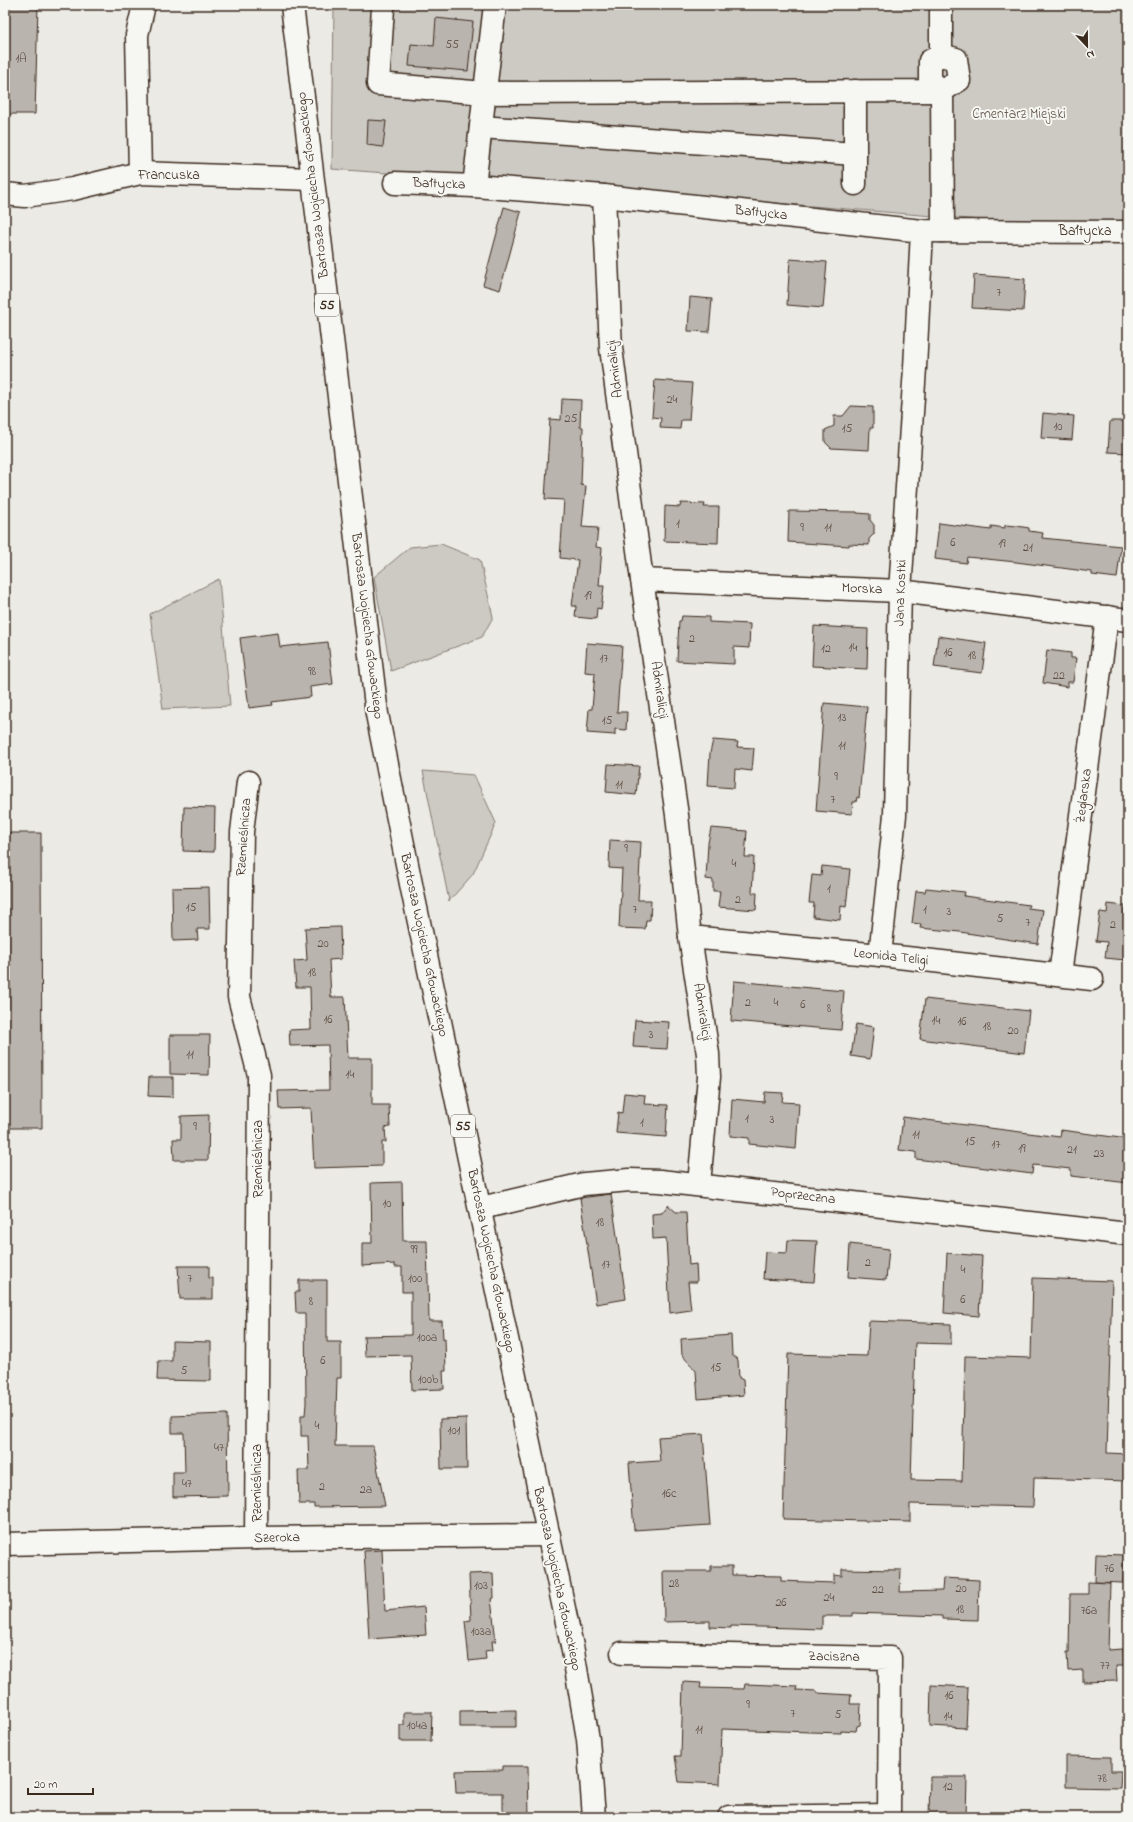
<svg xmlns="http://www.w3.org/2000/svg" width="1133" height="1822" viewBox="0 0 1133 1822" font-family="'Indie Flower',sans-serif">
	<style>
		.green { fill: #cdcac4; stroke: #847a71 }
		.building { fill: #bab4ae; stroke: #3b2a1e }
		.lines { fill: none; stroke-linecap: round; stroke-linejoin: round }
		.minor-casing { stroke: #3b2a1e; stroke-width: 25 }
		.major-casing { stroke: #3b2a1e; stroke-width: 25 }
		.minor { stroke: #f6f6f2; stroke-width: 22 }
		.major { stroke: #f6f6f2; stroke-width: 22 }
		.labels { text-anchor: middle; dominant-baseline: central; stroke-width: 4; stroke-linejoin: round; paint-order: stroke }
		.number-label { font-size: 12px; fill: #5b4c42 }
		.shield { fill: #f6f6f2; stroke: #73675e; stroke-width: 1 }
		.shield-label { font-size: 13px; font-weight: bold; fill: #3b2a1e }
		.park-label { font-size: 14px; fill: #605248; stroke: #f6f6f2 }
		.street-label { font-size: 14px; fill: #3b2a1e; stroke: #f6f6f2 }
	</style>
	<rect width="100%" height="100%" fill="#ebeae5"/>
	<filter id="ink" filterUnits="userSpaceOnUse"><feTurbulence type="fractalNoise" baseFrequency=".025" numOctaves="2"/><feDisplacementMap in="SourceGraphic" scale="8" xChannelSelector="R" yChannelSelector="G"/><feConvolveMatrix kernelMatrix="1 2 1 2 8 2 1 2 1" color-interpolation-filters="sRGB"/></filter>
	<g filter="url(#ink)">
		<g class="green">
			<path d="M334 5H1128V232L604 189 332 169Z"/>
			<path d="M441 544 480 560 493 617 482 637 391 671 374 577 410 547Z"/>
			<path d="M219 579 230 706 163 709 150 614Z"/>
			<path d="M423 771 474 775 496 823 473 874 449 901Z"/>
		</g>
		<g class="building">
			<path d="M5 5H38L35 114H5Z"/>
			<path d="M436 18 473 22 468 71 409 66 411 44 434 46Z"/>
			<path d="M368 120 386 121 383 147 367 145Z"/>
			<path d="M504 207 521 212 500 290 483 285Z"/>
			<path d="M790 259 827 262 823 308 787 305Z"/>
			<path d="M974 275 1025 279 1023 311 972 308Z"/>
			<path d="M690 297 712 299 709 332 688 331Z"/>
			<path d="M655 380 692 383 689 420H681L680 429 660 428 661 418 652 417Z"/>
			<path d="M562 399 581 400 580 427H583L581 485 586 486 582 527 598 528 596 547 602 548 599 586H604L601 609 597 608 596 619 575 617 576 606H572L578 560 560 558 564 500 545 499 550 419 561 420Z"/>
			<path d="M851 406 873 407V428H870L869 450 831 448 825 442V430L834 426V416H843Z"/>
			<path d="M1043 413 1074 416 1072 440 1041 438Z"/>
			<path d="M1110 421H1128V453L1108 452Z"/>
			<path d="M681 503 705 504 704 507H719L718 543 664 541 665 506 680 507Z"/>
			<path d="M789 511 857 512V513L870 514V520L874 525V534L869 539V545L849 544V546L788 542Z"/>
			<path d="M939 523 991 530V526L1005 528V525L1017 526 1029 528V531L1043 533 1042 538 1121 546 1117 578 1092 575V572L1016 562 967 557 966 563 935 559Z"/>
			<path d="M682 616 709 617V622L750 624 749 648 734 647V664L677 661 679 621H681Z"/>
			<path d="M814 626 868 629 867 669 812 666Z"/>
			<path d="M278 633 280 647 328 642 333 684 310 687 311 697 272 702 273 705 249 708 240 638Z"/>
			<path d="M938 636 986 643 982 673 934 667Z"/>
			<path d="M587 643 622 646 617 712H627L626 730 615 729V735L587 733 589 709H592L595 673 585 672Z"/>
			<path d="M1047 650 1071 653V658H1076L1073 682H1068V687L1043 683Z"/>
			<path d="M824 703 867 707 859 798 857 797 856 802H853L852 814 816 811Z"/>
			<path d="M713 740 738 742 737 747 754 748 752 771 735 769 734 788 708 786 710 753Z"/>
			<path d="M608 764 639 766 636 795 606 792Z"/>
			<path d="M184 807 215 808 214 852 183 851Z"/>
			<path d="M711 828 747 831 745 857H754L752 893H757L756 910 718 907 720 891H713V880L706 879 708 843Z"/>
			<path d="M5 833H41L42 1128H5Z"/>
			<path d="M610 840 641 842 638 900H651L650 920H646L645 929 619 928 622 869 609 868Z"/>
			<path d="M822 866 850 869 846 907 841 906 840 920 813 917 814 903H809L812 875 821 876Z"/>
			<path d="M209 887 210 929H197L198 940 173 941 172 888Z"/>
			<path d="M926 888 965 892 964 896 1029 905 1028 908 1043 910 1038 944 960 932 920 928 921 924 912 923 916 891 925 892Z"/>
			<path d="M1108 904 1125 906 1124 915 1128 916 1125 960 1105 958 1107 942 1096 941 1100 912 1107 913Z"/>
			<path d="M340 927 341 959 329 960 331 997H345L348 1058H372V1105H389L390 1127 385 1128 386 1142H382V1166L314 1168 311 1108 279 1109 278 1091 329 1090 328 1045 290 1046 289 1030 311 1029 310 987H296L294 961 307 960 305 928Z"/>
			<path d="M734 981 844 991 841 1030 731 1021Z"/>
			<path d="M925 999 1029 1011 1024 1053 920 1039Z"/>
			<path d="M635 1020 669 1022 667 1049 633 1047Z"/>
			<path d="M856 1024 874 1027 870 1059 851 1056Z"/>
			<path d="M170 1035H210L209 1075 170 1074Z"/>
			<path d="M149 1077H173V1097L148 1096Z"/>
			<path d="M765 1092 783 1093 782 1102 799 1103 796 1149 749 1144V1138L730 1136 732 1099 764 1102Z"/>
			<path d="M624 1093 645 1095 644 1104 668 1105 666 1137 616 1133 618 1112 622 1113Z"/>
			<path d="M209 1115 208 1160H174L173 1139H181V1116Z"/>
			<path d="M903 1117 1060 1137 1061 1130 1128 1139V1183L1071 1176V1169L1033 1165 1032 1174 916 1159V1152L899 1150Z"/>
			<path d="M402 1182 403 1241H427L429 1321H442L443 1339 445 1338 446 1371H443L444 1389 412 1390 411 1355 365 1356 364 1336 411 1335V1292H402V1267H395V1264L362 1266V1243H372L371 1183Z"/>
			<path d="M611 1194 626 1299 596 1304 580 1198Z"/>
			<path d="M668 1205 676 1212H686L689 1265 696 1264 697 1282H688L691 1310 670 1313 666 1238 653 1239 652 1214 662 1213Z"/>
			<path d="M788 1240 817 1241 814 1282 763 1279 765 1252 787 1253Z"/>
			<path d="M850 1244 889 1249 886 1280 848 1277Z"/>
			<path d="M947 1253 982 1256 979 1316 944 1313Z"/>
			<path d="M178 1266H209V1278H213V1299H180Z"/>
			<path d="M1033 1278 1112 1281 1107 1453 1128 1454V1481L1034 1478 1033 1507 910 1504V1522L783 1519 788 1354 867 1356 869 1321 951 1324V1344L915 1343 911 1480 962 1481 965 1356 1031 1358Z"/>
			<path d="M299 1280H327V1342H341V1378H337L335 1446H373L385 1506 314 1507V1504H299L298 1470H309L308 1436H301V1415H305L306 1403 305 1313H296L295 1292H299Z"/>
			<path d="M731 1335 732 1355 738 1360 739 1378 743 1380 744 1395 698 1399 696 1371 682 1355 681 1339Z"/>
			<path d="M172 1341 211 1342V1381L157 1380 158 1361H172Z"/>
			<path d="M227 1414 228 1496 173 1497V1472H185L184 1433H172V1416Z"/>
			<path d="M466 1418 467 1469H441L440 1419Z"/>
			<path d="M703 1434 710 1525 634 1530 629 1463 660 1461 658 1437Z"/>
			<path d="M382 1550 385 1611 424 1607 426 1635 369 1639 364 1551Z"/>
			<path d="M1096 1554 1124 1555 1123 1583 1095 1582Z"/>
			<path d="M711 1566H732V1575L781 1576V1581L806 1582 834 1583V1575L842 1576V1569L901 1570 900 1592 942 1591 943 1578 979 1580 978 1620 942 1619V1616L853 1613V1616H822V1629L731 1626V1628L710 1627V1621L664 1622 663 1571H711Z"/>
			<path d="M493 1573 494 1598 491 1599 496 1641H492L493 1650 485 1651 486 1659 469 1661 465 1621 471 1620 469 1574Z"/>
			<path d="M1088 1582 1110 1583 1108 1650 1123 1649 1124 1666H1116L1117 1681 1083 1682V1670L1068 1671 1067 1652H1069L1070 1594H1088Z"/>
			<path d="M683 1682 701 1683 700 1688 744 1689 745 1684 797 1686 796 1690 817 1691V1693L851 1695 850 1704H861L860 1725 857 1726 856 1731 841 1730V1733L722 1729 720 1784 679 1782 675 1756H681Z"/>
			<path d="M931 1685 968 1687 966 1728 930 1726Z"/>
			<path d="M516 1710V1727H460V1711Z"/>
			<path d="M404 1712H432L431 1741H400V1725H404Z"/>
			<path d="M1066 1756 1111 1757V1771H1121L1120 1788 1066 1787Z"/>
			<path d="M503 1766H528L529 1817H503V1793H456L455 1771 503 1770Z"/>
			<path d="M930 1777H967L966 1817H929Z"/>
		</g>
		<g class="lines">
			<defs>
				<g id="minor">
					<path d="M941 5V55L930 61V80L942 91 943 231"/>
					<path d="M383 8 378 84 485 93 942 91 959 80 956 59 941 55"/>
					<path d="M855 91V184"/>
					<path d="M481 127 855 154"/>
					<path d="M140 173 137 35 144 5"/>
					<path d="M395 183 474 186 604 196 922 231 1128 232"/>
					<path d="M474 186 495 5"/>
					<path d="M5 194 25 196 73 189 140 173 312 179"/>
					<path d="M604 196 611 348 642 580 677 815 690 937 708 1054 709 1077 699 1184"/>
					<path d="M642 580 900 591 1128 620"/>
					<path d="M248 782 242 832 239 997 259 1075 256 1538"/>
					<path d="M690 937 880 955 1092 979"/>
					<path d="M880 955 895 815 900 591 915 368 922 231"/>
					<path d="M1060 975 1107 617"/>
					<path d="M481 1208 584 1184 630 1180 660 1181 1128 1234"/>
					<path d="M5 1544 256 1538 549 1535"/>
					<path d="M622 1653 890 1658 889 1817"/>
					<path d="M729 1817 889 1815"/>
				</g>
				<path id="major" d="M292 5 377 714 412 889 573 1651 588 1739 594 1817"/>
			</defs>
			<use href="#minor" class="minor-casing"/>
			<use href="#major" class="major-casing"/>
			<use href="#minor" class="minor"/>
			<use href="#major" class="major"/>
		</g>
	</g>
	<g class="labels">
		<g class="number-label">
			<text x="452" y="45">55</text>
			<text x="21" y="59">1A</text>
			<text x="999" y="293">7</text>
			<text x="672" y="400">24</text>
			<text x="571" y="419">25</text>
			<text x="1058" y="427">10</text>
			<text x="847" y="429">15</text>
			<text x="678" y="524">1</text>
			<text x="802" y="528">9</text>
			<text x="828" y="528">11</text>
			<text x="953" y="543">6</text>
			<text x="1002" y="544">19</text>
			<text x="1028" y="548">21</text>
			<text x="588" y="596">19</text>
			<text x="692" y="639">2</text>
			<text x="853" y="648">14</text>
			<text x="826" y="649">12</text>
			<text x="948" y="653">16</text>
			<text x="972" y="656">18</text>
			<text x="604" y="659">17</text>
			<text x="312" y="672">98</text>
			<text x="1059" y="676">22</text>
			<text x="842" y="718">13</text>
			<text x="607" y="721">15</text>
			<text x="842" y="746">11</text>
			<text x="836" y="777">9</text>
			<text x="619" y="785">11</text>
			<text x="833" y="800">7</text>
			<text x="626" y="849">9</text>
			<text x="734" y="864">4</text>
			<text x="829" y="889">1</text>
			<text x="738" y="900">2</text>
			<text x="191" y="908">15</text>
			<text x="635" y="910">7</text>
			<text x="925" y="910">1</text>
			<text x="949" y="912">3</text>
			<text x="1000" y="919">5</text>
			<text x="1028" y="923">7</text>
			<text x="1113" y="925">2</text>
			<text x="323" y="944">20</text>
			<text x="312" y="973">18</text>
			<text x="748" y="1003">2</text>
			<text x="776" y="1003">4</text>
			<text x="803" y="1005">6</text>
			<text x="829" y="1009">8</text>
			<text x="328" y="1020">16</text>
			<text x="936" y="1021">14</text>
			<text x="962" y="1022">16</text>
			<text x="987" y="1027">18</text>
			<text x="1013" y="1031">20</text>
			<text x="651" y="1035">3</text>
			<text x="190" y="1055">11</text>
			<text x="350" y="1075">14</text>
			<text x="747" y="1119">1</text>
			<text x="772" y="1120">3</text>
			<text x="642" y="1123">1</text>
			<text x="195" y="1127">9</text>
			<text x="916" y="1135">11</text>
			<text x="970" y="1142">15</text>
			<text x="996" y="1145">17</text>
			<text x="1022" y="1149">19</text>
			<text x="1072" y="1150">21</text>
			<text x="1099" y="1154">23</text>
			<text x="387" y="1204">10</text>
			<text x="600" y="1223">18</text>
			<text x="414" y="1250">99</text>
			<text x="868" y="1263">2</text>
			<text x="606" y="1265">17</text>
			<text x="963" y="1270">4</text>
			<text x="190" y="1279">7</text>
			<text x="415" y="1279">100</text>
			<text x="963" y="1300">6</text>
			<text x="311" y="1302">8</text>
			<text x="427" y="1338">100a</text>
			<text x="323" y="1361">6</text>
			<text x="716" y="1368">15</text>
			<text x="184" y="1371">5</text>
			<text x="428" y="1380">100b</text>
			<text x="317" y="1426">4</text>
			<text x="454" y="1431">101</text>
			<text x="219" y="1448">47</text>
			<text x="187" y="1484">47</text>
			<text x="322" y="1487">2</text>
			<text x="366" y="1490">2a</text>
			<text x="669" y="1494">16c</text>
			<text x="1109" y="1569">76</text>
			<text x="674" y="1584">28</text>
			<text x="481" y="1586">103</text>
			<text x="961" y="1589">20</text>
			<text x="878" y="1590">22</text>
			<text x="829" y="1598">24</text>
			<text x="781" y="1603">26</text>
			<text x="960" y="1610">18</text>
			<text x="1089" y="1611">76a</text>
			<text x="481" y="1632">103a</text>
			<text x="1105" y="1666">77</text>
			<text x="949" y="1696">16</text>
			<text x="748" y="1705">9</text>
			<text x="793" y="1714">7</text>
			<text x="838" y="1715">5</text>
			<text x="948" y="1717">14</text>
			<text x="417" y="1726">104a</text>
			<text x="699" y="1730">11</text>
			<text x="1102" y="1779">78</text>
			<text x="948" y="1787">12</text>
		</g>
		<g class="shield">
			<rect x="315" y="294" width="24" height="22" rx="3"/>
			<rect x="451" y="1115" width="24" height="22" rx="3"/>
		</g>
		<g class="shield-label">
			<text x="327" y="305">55</text>
			<text x="463" y="1126">55</text>
		</g>
		<g class="park-label">
			<text x="1019" y="114">Cmentarz Miejski</text>
		</g>
		<g class="street-label">
			<text x="169" y="175">Francuska</text>
			<text transform="translate(439 184) rotate(2)">Bałtycka</text>
			<text transform="translate(313 185) rotate(-97)">Bartosza Wojciecha Głowackiego</text>
			<text transform="translate(761 213) rotate(6)">Bałtycka</text>
			<text x="1085" y="231">Bałtycka</text>
			<text transform="translate(615 369) rotate(-97)">Admiralicji</text>
			<text transform="translate(862 589) rotate(2)">Morska</text>
			<text transform="translate(901 593) rotate(-88)">Jana Kostki</text>
			<text transform="translate(367 626) rotate(83)">Bartosza Wojciecha Głowackiego</text>
			<text transform="translate(659 690) rotate(82)">Admiralicji</text>
			<text transform="translate(1084 796) rotate(-83)">Żeglarska</text>
			<text transform="translate(244 837) rotate(-86)">Rzemieślnicza</text>
			<text transform="translate(424 945) rotate(78)">Bartosza Wojciecha Głowackiego</text>
			<text transform="translate(891 957) rotate(6)">Leonida Teligi</text>
			<text transform="translate(702 1012) rotate(81)">Admiralicji</text>
			<text transform="translate(258 1159) rotate(-90)">Rzemieślnicza</text>
			<text transform="translate(803 1196) rotate(7)">Poprzeczna</text>
			<text transform="translate(491 1261) rotate(78)">Bartosza Wojciecha Głowackiego</text>
			<text transform="translate(257 1483) rotate(-90)">Rzemieślnicza</text>
			<text transform="translate(277 1538) rotate(-1)">Szeroka</text>
			<text transform="translate(557 1579) rotate(78)">Bartosza Wojciecha Głowackiego</text>
			<text transform="translate(834 1657) rotate(1)">Zaciszna</text>
		</g>
	</g>
	<rect width="1133" height="1822" fill="none" stroke="#f6f6f2" stroke-width="20"/>
	<rect x="10" y="10" width="1113" height="1802" fill="none" stroke="#3b2a1e" stroke-width="1.5" filter="url(#ink)"/>
	<g transform="translate(1087 46) rotate(158)" stroke="#f6f6f2" stroke-width="3" paint-order="stroke">
	<path d="M0-3L7 15L0 10L-7 15Z" fill="#3b2a1e"/>
	<text y="-6" font-size="11" font-weight="bold" text-anchor="middle" fill="#3b2a1e">N</text>
	</g>
	<path d="M28 1788v6h65v-6" fill="none" stroke="#3b2a1e" stroke-width="2"/>
	<text x="34" y="1788" font-size="12" fill="#3b2a1e" stroke="#f6f6f2" stroke-width="3" paint-order="stroke">20 m</text>
</svg>
